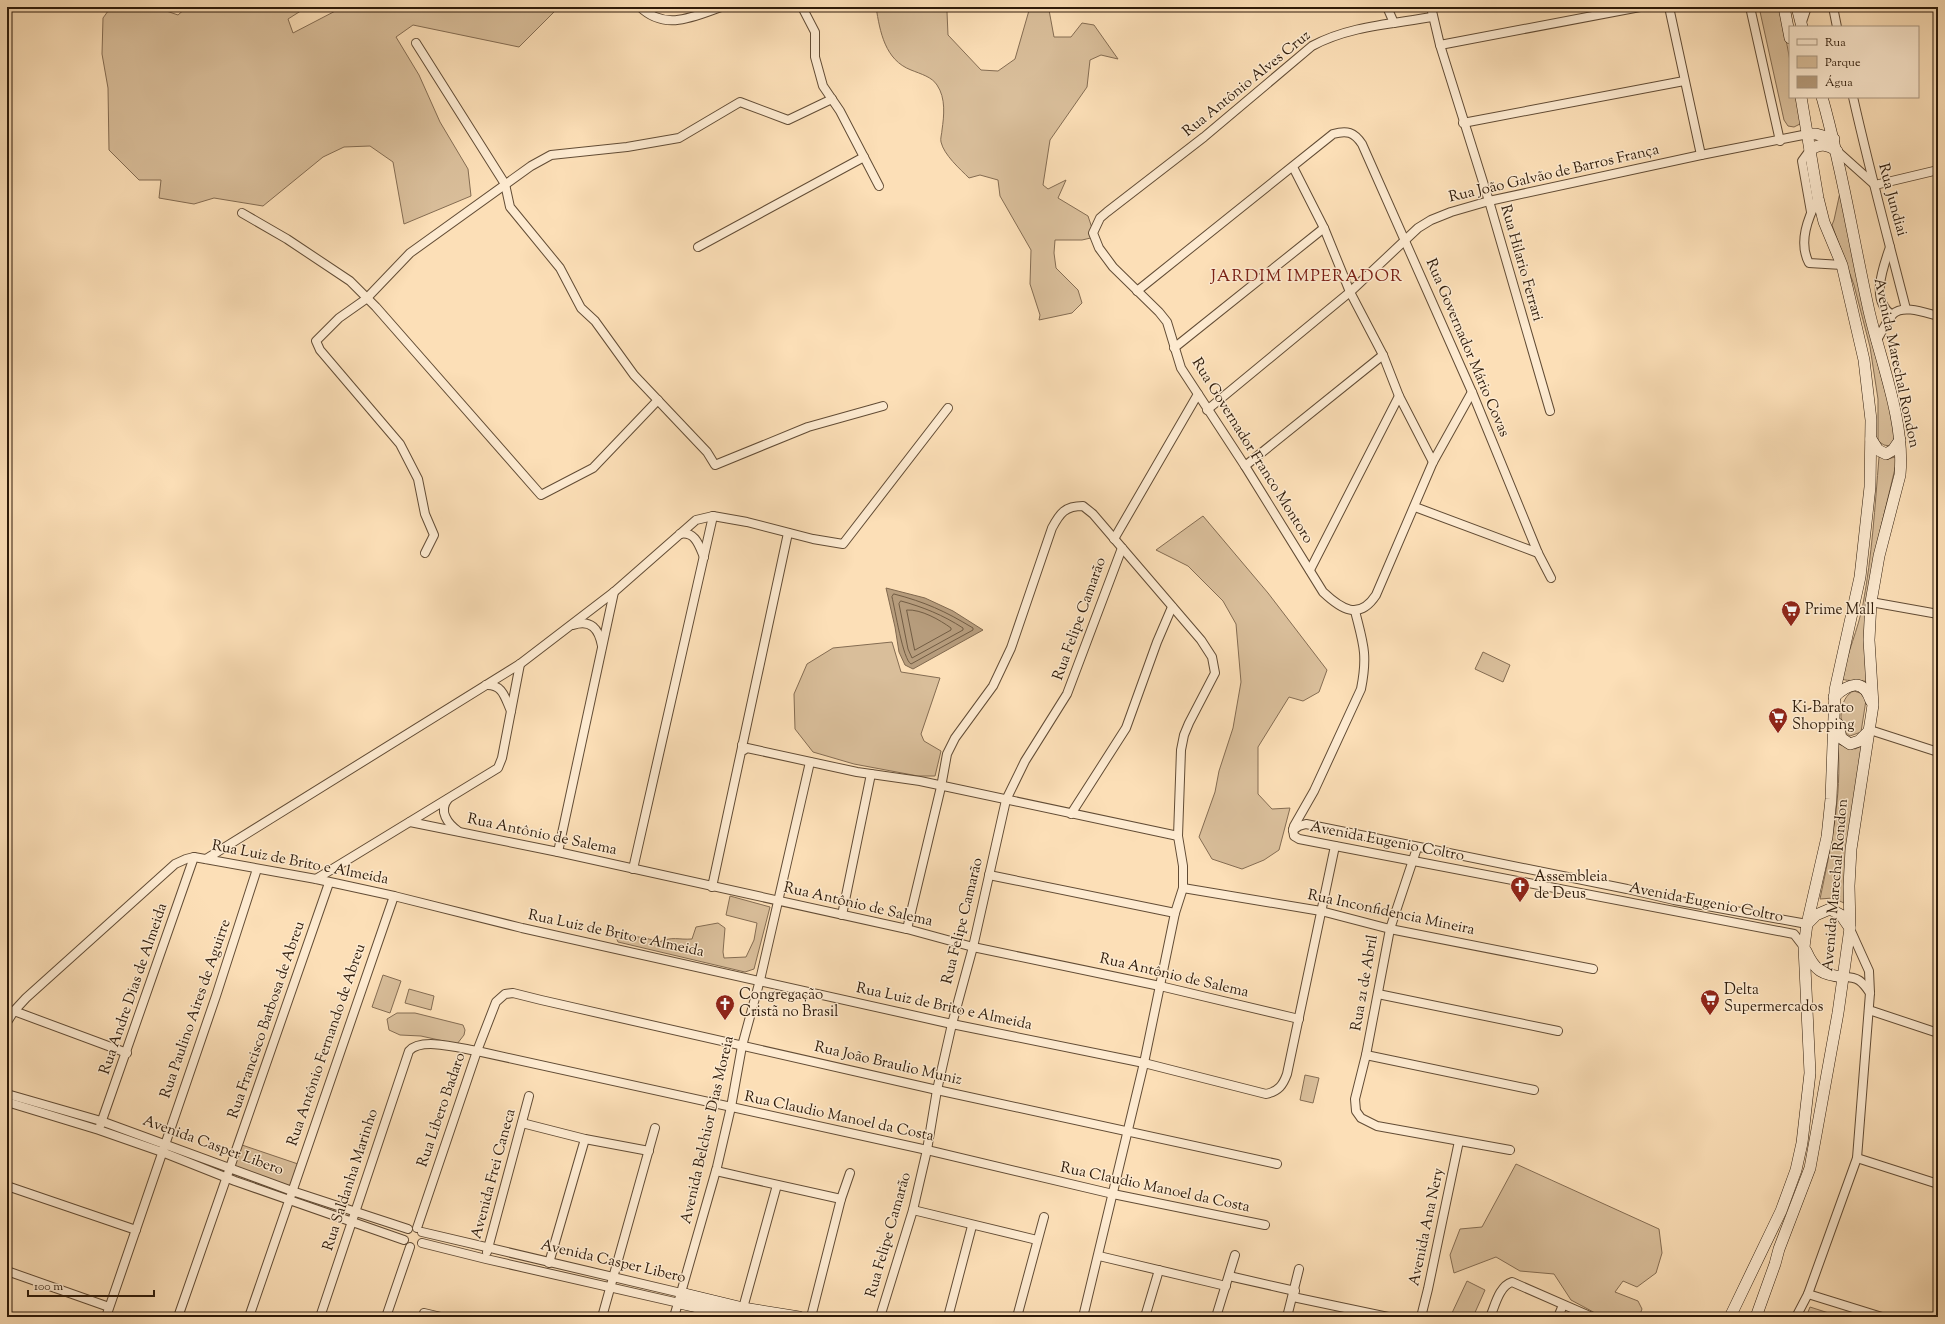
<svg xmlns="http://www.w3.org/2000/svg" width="1945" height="1324" viewBox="0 0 1945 1324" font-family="'Sorts Mill Goudy',serif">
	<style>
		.green { fill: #d9be9a; stroke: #846c52 }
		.water { fill: #b69c7c; stroke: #80684e }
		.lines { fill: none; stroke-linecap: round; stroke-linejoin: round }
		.shore { stroke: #725c43; stroke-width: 1 }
		.street-casing { stroke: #624c35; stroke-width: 10 }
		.secondary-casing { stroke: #2e1b0a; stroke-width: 12 }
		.street { stroke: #fdead0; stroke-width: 8 }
		.secondary { stroke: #fdead0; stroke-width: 11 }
		.labels { text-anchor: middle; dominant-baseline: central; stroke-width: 3; stroke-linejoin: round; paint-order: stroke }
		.street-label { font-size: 15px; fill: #2e1b0a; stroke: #fdead0 }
		.poi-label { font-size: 15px; fill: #2e1b0a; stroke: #fdead0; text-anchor: start }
		.quarter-label { font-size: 17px; letter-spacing: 1px; fill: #7a1f14; stroke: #fdead0 }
	</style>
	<rect width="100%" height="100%" fill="#fcdfb7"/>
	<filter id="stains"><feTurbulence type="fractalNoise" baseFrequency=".005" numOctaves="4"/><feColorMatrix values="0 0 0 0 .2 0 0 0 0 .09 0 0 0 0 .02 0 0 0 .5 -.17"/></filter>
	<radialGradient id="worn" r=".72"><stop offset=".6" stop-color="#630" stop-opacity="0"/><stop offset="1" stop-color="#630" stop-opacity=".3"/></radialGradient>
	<g class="green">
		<path d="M111 7H155L178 15 187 7H307L288 19 293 33 343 7H559L519 47 413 25 396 37 419 75 440 122 468 169 471 196 404 224 393 162 370 146 344 147 323 157 263 206 214 198 194 204 159 198 161 180H139L109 150 108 88 102 54 103 18Z"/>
		<path d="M876 7H943L947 12 948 35 981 70 998 71 1015 59 1030 7 1049 10 1054 37H1071L1082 23 1094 25 1118 59 1101 55 1090 60 1087 87 1050 140 1043 185 1048 189 1066 180 1058 198 1088 216 1095 237 1082 240H1055L1054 253 1056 268 1078 290 1082 303 1072 313 1039 320 1040 315 1030 284 1031 250 1000 196 998 180 980 175 969 178C960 169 944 155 941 142 940 139 942 133 942 130 944 116 946 98 937 85 932 77 921 74 911 70 885 60 880 32 876 7Z"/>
		<path d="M1759 7H1780L1790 61V97H1797L1802 123 1794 127 1788 126 1784 120Z"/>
		<path d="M1841 188 1869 331 1894 424 1896 438 1890 446 1884 445 1878 441V399L1870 347 1854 285 1832 225 1834 220Z"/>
		<path d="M1898 456 1874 556 1868 682C1859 679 1849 682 1842 679 1847 653 1858 630 1863 604 1872 556 1875 506 1879 457L1888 459Z"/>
		<path d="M1203 516 1268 593 1327 670 1319 692 1303 701 1289 697 1258 747V794L1272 809 1290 808 1279 850 1264 860 1242 869 1212 859 1199 837 1215 792 1219 771 1233 728 1241 682 1236 624 1223 601 1188 566 1156 550Z"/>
		<path d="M892 642 901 672 940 678 921 734 924 741 941 751 935 776H918L854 764 813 752 795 729 794 694 807 664 833 648Z"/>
		<path d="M1483 652 1510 665 1503 682 1475 669Z"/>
		<path d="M1854 691 1863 694 1866 700 1861 732 1850 736C1836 729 1839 696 1854 691Z"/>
		<path d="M1838 744 1855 749 1866 744 1844 903 1833 898 1820 899C1831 846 1842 798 1838 744Z"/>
		<path d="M730 896 770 907 754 969 745 972 618 942 616 937 619 933C633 937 646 937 659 942 673 936 678 940 692 939L696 927 718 923 725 928 723 952 724 958 746 957 754 940 757 923 726 915Z"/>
		<path d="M383 975 401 981 390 1013 372 1007Z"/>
		<path d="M409 989 434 996 431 1010 405 1003Z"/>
		<path d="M397 1013H415L463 1025 465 1030 464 1035 457 1044 421 1036 400 1035 389 1030 387 1019Z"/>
		<path d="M1305 1075 1319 1078 1313 1103 1300 1100Z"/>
		<path d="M239 1144 301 1165 292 1189 231 1167Z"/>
		<path d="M1516 1164 1659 1229 1662 1253 1656 1273 1637 1287 1623 1281 1615 1292 1638 1301 1642 1309 1639 1317H1604L1597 1314 1571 1300 1554 1274 1520 1271 1496 1257 1454 1273 1450 1255 1460 1229 1482 1227Z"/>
		<path d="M1467 1281 1485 1290 1473 1317H1461L1452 1313Z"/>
		<path d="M1810 1307 1838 1316V1317H1806Z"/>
	</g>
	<path class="water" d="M886 588 925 598 953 611 983 630 913 669 905 665 899 652 895 627Z"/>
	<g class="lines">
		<g class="shore">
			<path d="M894 594C925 602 945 611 973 628V630L911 664C903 660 895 609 892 597Z"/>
			<path d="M901 601C923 607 943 615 963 628V630L912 658 908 649 899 604Z"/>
			<path d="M907 610C921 609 940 620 951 628V630L915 650Z"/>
		</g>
		<defs>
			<g id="street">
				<path d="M640 7C665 31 693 17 721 7"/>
				<path d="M802 7 815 32V57L823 86 840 111 879 186"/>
				<path d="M1387 7 1394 23"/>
				<path d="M1431 7 1440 45 1489 201 1550 411"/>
				<path d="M1669 7 1701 155"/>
				<path d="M1750 7 1780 141"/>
				<path d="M1833 7 1837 27"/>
				<path d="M1432 17C1392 24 1349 26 1312 46L1204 137 1107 212 1100 218 1093 233 1099 248 1113 267 1159 312 1167 322 1181 368 1245 466 1323 592C1341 609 1359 621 1376 595L1433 462 1472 392"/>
				<path d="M1801 25 1807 7"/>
				<path d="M416 43 505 184 510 207 560 268 581 308 595 321 634 375 707 452 715 465 808 427 883 406"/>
				<path d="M1440 45 1640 7"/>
				<path d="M1853 97C1869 168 1888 239 1906 309"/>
				<path d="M1463 123 1684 81"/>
				<path d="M1810 150 1802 161 1811 212"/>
				<path d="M1837 151 1875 185 1938 170"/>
				<path d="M1293 167 1324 228 1350 292 1383 355 1399 396 1433 462"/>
				<path d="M1818 198C1808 218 1798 242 1809 263L1842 265"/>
				<path d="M242 213 287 239 350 281 376 307 541 495 593 468 658 400"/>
				<path d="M698 247 864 157"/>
				<path d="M1890 247C1883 268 1870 300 1892 315"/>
				<path d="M1137 291 1333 134C1347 130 1354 132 1362 144L1472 392 1538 553 1551 578"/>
				<path d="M1876 341C1882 333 1886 321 1893 314 1903 304 1926 313 1938 316"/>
				<path d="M1174 348 1324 228"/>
				<path d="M1207 410 1350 292 1418 228 1431 220 1451 212 1489 201 1701 155 1808 134"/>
				<path d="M1245 466 1383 355"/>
				<path d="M1415 507 1538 553"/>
				<path d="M680 534C695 531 699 545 704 557"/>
				<path d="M1114 539 1198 394"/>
				<path d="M425 553 434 535 425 514 418 479 400 444 320 350 316 341 339 318 366 299 410 253 531 166 551 155 627 147 679 138 740 102 788 120 832 99"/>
				<path d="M1310 570 1399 396"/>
				<path d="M1871 602 1938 614"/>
				<path d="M573 625C591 619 599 629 602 646"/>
				<path d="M486 685C503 684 505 698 511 711"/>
				<path d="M1870 730 1938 752"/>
				<path d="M742 745 744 750 747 748 857 772 920 781 1178 836"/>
				<path d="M448 799C438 811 448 824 458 831"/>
				<path d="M1071 814 1126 728 1157 642 1172 607"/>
				<path d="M410 822 558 852 907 929 973 947 1160 986 1299 1019"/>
				<path d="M1293 830 1294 836 1299 839 1794 934 1804 947"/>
				<path d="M1293 830 1299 826 1306 824 1627 889 1674 900 1807 924"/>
				<path d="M1293 830 1294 826 1314 791 1361 689C1368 654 1363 643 1355 611"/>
				<path d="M1417 848 1390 929 1366 1055 1355 1099 1356 1111 1361 1118 1377 1126 1510 1150"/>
				<path d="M558 852 614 592"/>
				<path d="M206 859 520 664 614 592 696 520 713 516 747 522 813 539 843 544 948 408"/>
				<path d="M633 869 713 516"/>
				<path d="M989 875 1175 913"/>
				<path d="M316 879 498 768 502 758 520 664"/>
				<path d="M712 887 788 533"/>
				<path d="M1183 888 1321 911 1390 929 1593 969"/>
				<path d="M842 915 871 774"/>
				<path d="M907 929 941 787 947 754 955 738 993 686 1011 648 1052 528C1060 513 1065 506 1083 506L1093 514 1201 640 1212 657 1215 673 1189 723 1184 735 1181 750 1178 836 1183 866V888L1175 913 1144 1063 1083 1317"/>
				<path d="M1844 977C1858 977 1862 981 1870 993"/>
				<path d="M1378 994 1558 1031"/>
				<path d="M1869 1010 1938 1033"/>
				<path d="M14 1011 127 1053"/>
				<path d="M7 1022 14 1011 26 998 175 864 186 859 194 857 316 879 394 896 522 928 952 1024 1144 1063 1266 1094C1279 1091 1283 1085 1287 1074L1335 846"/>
				<path d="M1366 1055 1534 1090"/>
				<path d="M7 1094 101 1121 292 1191 408 1229"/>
				<path d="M7 1102 99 1130 162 1152 235 1181 404 1240"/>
				<path d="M522 1123 585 1139 649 1151"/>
				<path d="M100 1126 194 857"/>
				<path d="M1857 1158 1938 1184"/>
				<path d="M716 1171 841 1199"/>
				<path d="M7 1186 136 1230"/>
				<path d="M913 1210 1037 1240"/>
				<path d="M417 1228 477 1051 496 1002 505 994 513 993 541 1000 937 1090 1277 1164"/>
				<path d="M422 1232 681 1293"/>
				<path d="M422 1243 486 1259 679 1303"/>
				<path d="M487 1252 529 1096"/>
				<path d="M1099 1256 1226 1286"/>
				<path d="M549 1263 585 1139"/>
				<path d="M7 1271 109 1307"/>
				<path d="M1229 1276 1295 1291"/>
				<path d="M1808 1294 1882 1317"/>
				<path d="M1293 1297 1388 1317"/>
				<path d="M743 1308 777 1185"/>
				<path d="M424 1313 441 1317"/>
				<path d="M106 1317 216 996 257 869"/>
				<path d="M178 1317 329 883"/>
				<path d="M249 1317 394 896"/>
				<path d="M320 1317 409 1051C421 1037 459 1048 477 1051L927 1150 1113 1194 1265 1225"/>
				<path d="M386 1317 410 1247"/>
				<path d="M602 1317 655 1128"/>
				<path d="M674 1317 717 1167 731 1107 742 1046 760 980 810 762"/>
				<path d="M811 1317 841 1199 850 1173"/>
				<path d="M880 1317 913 1210 927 1150 937 1090 952 1024 973 947 1006 800 1025 761 1067 694 1122 548"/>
				<path d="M948 1317 972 1226"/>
				<path d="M1017 1317 1044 1217"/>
				<path d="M1145 1317 1159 1270"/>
				<path d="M1216 1317 1235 1255"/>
				<path d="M1287 1317 1299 1269"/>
				<path d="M1421 1317 1428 1289 1459 1141"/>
				<path d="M1490 1317C1495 1306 1499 1286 1512 1282L1592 1317"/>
				<path d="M1558 1317 1563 1305"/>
				<path d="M1796 1317 1808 1294 1857 1158 1870 993 1869 971 1850 929"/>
			</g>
			<g id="secondary">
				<path d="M1784 7 1790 38"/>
				<path d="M1797 7 1802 27"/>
				<path d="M1808 134H1816L1834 139"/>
				<path d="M1810 150C1820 143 1827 144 1837 151"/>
				<path d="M1871 439 1878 450 1886 454 1893 450 1900 440"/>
				<path d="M1834 697C1849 683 1863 678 1871 701"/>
				<path d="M1838 724 1841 738 1850 744 1859 741 1870 730"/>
				<path d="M1807 924 1816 915 1830 909 1841 915 1850 928"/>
				<path d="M1806 951C1815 971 1822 975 1844 977"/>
				<path d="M681 1293 743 1308 799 1317"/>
				<path d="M679 1303 742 1317"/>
				<path d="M1730 1317 1781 1211 1796 1170 1802 1143 1810 1073 1804 947 1807 924 1827 837 1831 799 1835 690 1860 577 1870 487 1871 420 1864 360 1842 265 1824 222 1818 198 1801 97"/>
				<path d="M1756 1317 1775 1264 1779 1249 1810 1168 1838 1013 1850 928 1849 886 1851 849 1873 705 1869 640 1871 602 1879 556 1900 475C1905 421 1881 363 1869 311 1853 239 1842 167 1822 97"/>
			</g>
		</defs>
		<use href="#street" class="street-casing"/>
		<use href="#secondary" class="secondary-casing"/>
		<use href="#street" class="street"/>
		<use href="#secondary" class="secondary"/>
	</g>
	<defs>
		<symbol id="supermarket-pin" viewBox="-11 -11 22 30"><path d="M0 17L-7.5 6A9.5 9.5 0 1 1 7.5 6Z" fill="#8f2418" stroke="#fdead0"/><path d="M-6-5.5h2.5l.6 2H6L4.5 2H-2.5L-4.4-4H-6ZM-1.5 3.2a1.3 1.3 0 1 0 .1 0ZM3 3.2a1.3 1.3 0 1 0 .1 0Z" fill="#fff"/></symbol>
		<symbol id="church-pin" viewBox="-11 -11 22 30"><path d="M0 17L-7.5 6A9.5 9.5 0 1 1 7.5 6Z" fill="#8f2418" stroke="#fdead0"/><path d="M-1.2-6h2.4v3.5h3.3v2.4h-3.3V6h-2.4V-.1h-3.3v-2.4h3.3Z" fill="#fff"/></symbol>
	</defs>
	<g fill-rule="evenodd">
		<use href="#supermarket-pin" x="1780" y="599" width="22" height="30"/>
		<use href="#supermarket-pin" x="1767" y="706" width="22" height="30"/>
		<use href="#church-pin" x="1509" y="875" width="22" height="30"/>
		<use href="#supermarket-pin" x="1699" y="988" width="22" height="30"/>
		<use href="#church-pin" x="714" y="993" width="22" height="30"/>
	</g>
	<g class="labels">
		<g class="street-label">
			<text transform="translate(1247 84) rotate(-39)">Rua Antônio Alves Cruz</text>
			<text transform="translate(1554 174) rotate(-13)">Rua João Galvão de Barros França</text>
			<text transform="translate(1892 200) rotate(75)">Rua Jundiai</text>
			<text transform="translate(1521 263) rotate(74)">Rua Hilario Ferrari</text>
			<text transform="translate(1467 348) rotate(67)">Rua Governador Mário Covas</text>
			<text transform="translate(1896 363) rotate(78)">Avenida Marechal Rondon</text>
			<text transform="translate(1252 451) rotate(58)">Rua Governador Franco Montoro</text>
			<text transform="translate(1080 619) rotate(-70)">Rua Felipe Camarão</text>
			<text transform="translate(542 835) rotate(12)">Rua Antônio de Salema</text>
			<text transform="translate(1387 842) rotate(11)">Avenida Eugenio Coltro</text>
			<text transform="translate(300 863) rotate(11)">Rua Luiz de Brito e Almeida</text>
			<text transform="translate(1836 885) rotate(-85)">Avenida Marechal Rondon</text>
			<text transform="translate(1706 903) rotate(11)">Avenida Eugenio Coltro</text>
			<text transform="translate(858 905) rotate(13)">Rua Antônio de Salema</text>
			<text transform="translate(1391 913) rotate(12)">Rua Inconfidencia Mineira</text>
			<text transform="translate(963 921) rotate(-76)">Rua Felipe Camarão</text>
			<text transform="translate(616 934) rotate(12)">Rua Luiz de Brito e Almeida</text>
			<text transform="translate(1174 976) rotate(13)">Rua Antônio de Salema</text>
			<text transform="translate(1365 983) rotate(-80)">Rua 21 de Abril</text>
			<text transform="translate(134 989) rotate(-71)">Rua Andre Dias de Almeida</text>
			<text transform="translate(944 1007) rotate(12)">Rua Luiz de Brito e Almeida</text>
			<text transform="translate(196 1009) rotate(-71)">Rua Paulino Aires de Aguirre</text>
			<text transform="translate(267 1020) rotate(-71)">Rua Francisco Barbosa de Abreu</text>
			<text transform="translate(327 1045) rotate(-71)">Rua Antônio Fernando de Abreu</text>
			<text transform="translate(888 1064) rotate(13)">Rua João Braulio Muniz</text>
			<text transform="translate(442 1110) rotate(-71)">Rua Libero Badaro</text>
			<text transform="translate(839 1117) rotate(12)">Rua Claudio Manoel da Costa</text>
			<text transform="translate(708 1130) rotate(-77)">Avenida Belchior Dias Moreia</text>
			<text transform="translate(213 1146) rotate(20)">Avenida Casper Libero</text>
			<text transform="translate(494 1174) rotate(-75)">Avenida Frei Caneca</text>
			<text transform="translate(351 1180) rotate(-72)">Rua Saldanha Marinho</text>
			<text transform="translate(1155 1188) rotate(12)">Rua Claudio Manoel da Costa</text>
			<text transform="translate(1427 1227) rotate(-78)">Avenida Ana Nery</text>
			<text transform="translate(889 1235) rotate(-74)">Rua Felipe Camarão</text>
			<text transform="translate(613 1262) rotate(13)">Avenida Casper Libero</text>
		</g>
		<g class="poi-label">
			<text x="1805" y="610">Prime Mall</text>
			<text x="1792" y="708">Ki-Barato<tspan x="1792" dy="17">Shopping</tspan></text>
			<text x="1534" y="877">Assembleia<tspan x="1534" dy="17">de Deus</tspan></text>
			<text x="1724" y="990">Delta<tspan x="1724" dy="17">Supermercados</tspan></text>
			<text x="739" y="995">Congregação<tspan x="739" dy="17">Cristã no Brasil</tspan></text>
		</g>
		<g class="quarter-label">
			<text x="1307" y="277">JARDIM IMPERADOR</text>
		</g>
	</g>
	<rect width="1945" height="1324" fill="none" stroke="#fcdfb7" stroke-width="24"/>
	<rect x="8" y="8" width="1929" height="1308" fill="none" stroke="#2e1b0a" stroke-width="2"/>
	<rect x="12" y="12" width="1921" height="1300" fill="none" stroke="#2e1b0a"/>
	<rect x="1789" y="26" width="130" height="72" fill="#fdead0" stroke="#aa9781"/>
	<rect x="1797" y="39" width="20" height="6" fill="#fdead0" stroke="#aa9781"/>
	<text x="1825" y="46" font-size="12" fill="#2e1b0a">Rua</text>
	<rect x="1797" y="56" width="20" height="12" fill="#d9be9a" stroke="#aa9781"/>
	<text x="1825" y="66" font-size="12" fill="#2e1b0a">Parque</text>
	<rect x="1797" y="76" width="20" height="12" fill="#b69c7c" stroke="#aa9781"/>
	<text x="1825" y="86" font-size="12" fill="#2e1b0a">Água</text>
	<path d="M28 1290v6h126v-6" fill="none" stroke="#2e1b0a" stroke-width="2"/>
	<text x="34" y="1290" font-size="12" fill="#2e1b0a" stroke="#fdead0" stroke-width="3" paint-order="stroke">100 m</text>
	<rect width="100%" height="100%" filter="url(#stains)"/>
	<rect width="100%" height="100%" fill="url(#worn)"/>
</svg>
